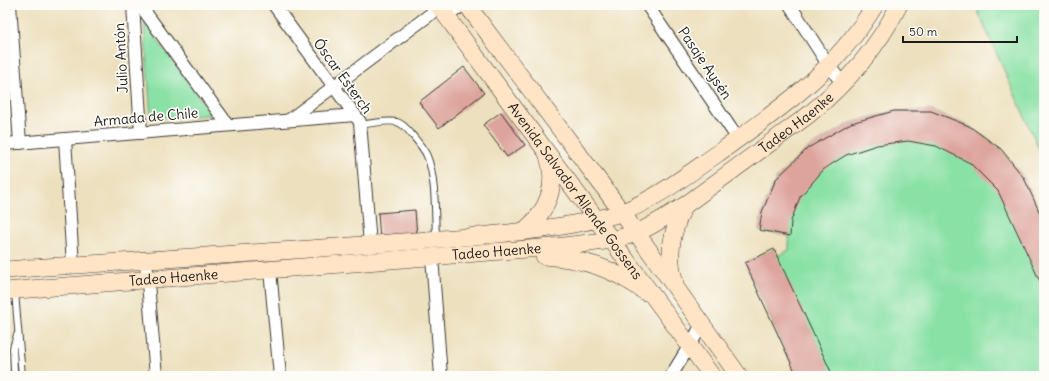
<svg xmlns="http://www.w3.org/2000/svg" width="1049" height="381" viewBox="0 0 1049 381" font-family="Delius,sans-serif">
	<style>
		.green { fill: #89e1a5; stroke: #527e60 }
		.building { fill: #dda49c }
		.lines { fill: none; stroke-linecap: round; stroke-linejoin: round }
		.lane-casing { stroke: #3b3934; stroke-width: 8 }
		.street-casing { stroke: #3b3934; stroke-width: 14 }
		.secondary-casing { stroke: #3b3934; stroke-width: 18 }
		.lane { stroke: #fff; stroke-width: 6 }
		.street { stroke: #fff; stroke-width: 12 }
		.secondary { stroke: #ffe4c6; stroke-width: 17 }
		.labels { text-anchor: middle; dominant-baseline: central; stroke-width: 3.5; stroke-linejoin: round; paint-order: stroke }
		.street-label { font-size: 14px; fill: #1c1c1c; stroke: #fdfcf7 }
	</style>
	<rect width="100%" height="100%" fill="#fdfcf7"/>
	<filter id="ink" filterUnits="userSpaceOnUse"><feTurbulence type="fractalNoise" baseFrequency=".025" numOctaves="2"/><feDisplacementMap in="SourceGraphic" scale="8" xChannelSelector="R" yChannelSelector="G"/><feConvolveMatrix kernelMatrix="1 2 1 2 8 2 1 2 1" color-interpolation-filters="sRGB"/></filter>
	<filter id="wash" filterUnits="userSpaceOnUse"><feTurbulence type="fractalNoise" baseFrequency=".012" numOctaves="4" result="noise"/><feDisplacementMap in="SourceGraphic" scale="16" xChannelSelector="R" yChannelSelector="G"/><feGaussianBlur stdDeviation="0.9" result="paint"/><feColorMatrix in="noise" values="0 0 0 0 0 0 0 0 0 0 0 0 0 0 0 0 0 1.4 0 .05"/><feComposite in="paint" operator="in"/></filter>
	<g filter="url(#wash)">
		<rect width="100%" height="100%" fill="#ede0be"/>
		<g class="green">
			<path d="M975 5H1044V160Z"/>
			<path d="M144 22 212 115 151 118Z"/>
			<path d="M894 111H931L969 126 1001 149 1024 178 1044 222V376H797L745 263 774 249 777 256 789 250V236L759 230 762 212 776 179 808 148 851 123Z"/>
		</g>
		<g id="blocks">
			<g class="building">
				<path d="M464 67 484 93 439 128 419 102Z"/>
				<path d="M894 111H931L969 126 1001 149 1024 178 1044 222V290L998 191 970 163 936 146 908 141 877 145 846 155 824 169 800 197 791 221 790 236 759 230 762 212 776 179 808 148 851 123Z"/>
				<path d="M501 112 525 145 507 157 483 125Z"/>
				<path d="M415 210 417 237 380 240 378 213Z"/>
				<path d="M774 249 777 256 833 376H797L745 263Z"/>
			</g>
		</g>
	</g>
	<g filter="url(#ink)">
		<use href="#blocks" fill-opacity="0" stroke="#3b3934" stroke-width="1"/>
		<g class="lines">
			<defs>
				<g id="lane">
					<path d="M361 125C371 123 387 120 397 122 404 124 409 131 413 136 418 142 424 149 427 156 436 177 435 216 436 239"/>
					<path d="M15 292 22 376"/>
					<path d="M14 370 13 348 17 335"/>
				</g>
				<g id="street">
					<path d="M10 5 20 143"/>
					<path d="M133 5 141 133"/>
					<path d="M140 5 228 125"/>
					<path d="M274 5 360 122 370 244"/>
					<path d="M647 5 738 139"/>
					<path d="M790 5 829 66 843 84"/>
					<path d="M446 16 463 5"/>
					<path d="M289 120 440 7"/>
					<path d="M65 139 73 265"/>
					<path d="M5 144 355 115"/>
					<path d="M432 257 441 376"/>
					<path d="M146 260 156 376"/>
					<path d="M270 270 280 376"/>
					<path d="M671 376 702 325"/>
				</g>
				<g id="secondary">
					<path id="s1" d="M438 5 712 376"/>
					<path d="M467 5 605 189 739 376"/>
					<path d="M524 231C548 211 558 186 548 156"/>
					<path d="M544 256C583 259 614 268 645 292"/>
					<path d="M5 270C142 260 279 252 415 241 464 237 514 234 562 226 583 222 604 219 623 212 657 198 687 175 717 154 780 109 834 73 875 5"/>
					<path d="M675 282C666 256 672 230 684 206"/>
					<path id="s2" d="M5 291 564 246 613 240 637 233 652 225 684 206 807 116C845 85 877 49 899 5"/>
				</g>
			</defs>
			<use href="#lane" class="lane-casing"/>
			<use href="#street" class="street-casing"/>
			<use href="#secondary" class="secondary-casing"/>
			<use href="#lane" class="lane"/>
			<use href="#street" class="street"/>
			<use href="#secondary" class="secondary"/>
		</g>
	</g>
	<g class="labels">
		<g class="street-label">
			<text transform="translate(121 58) rotate(-93)">Julio Antón</text>
			<text transform="translate(705 63) rotate(56)">Pasaje Aysén</text>
			<text transform="translate(343 76) rotate(54)">Óscar Esterch</text>
			<text transform="translate(146 117) rotate(-5)">Armada de Chile</text>
			<text stroke="none"><textPath href="#s2" startOffset="829">Tadeo Haenke</textPath></text>
			<text stroke="none"><textPath href="#s1" startOffset="231">Avenida Salvador Allende Gossens</textPath></text>
			<text stroke="none"><textPath href="#s2" startOffset="493">Tadeo Haenke</textPath></text>
			<text stroke="none"><textPath href="#s2" startOffset="169">Tadeo Haenke</textPath></text>
		</g>
	</g>
	<rect width="1049" height="381" fill="none" stroke="#fdfcf7" stroke-width="20"/>
	<path d="M903 36v6h114v-6" fill="none" stroke="#1c1c1c" stroke-width="2"/>
	<text x="909" y="36" font-size="12" fill="#1c1c1c" stroke="#fdfcf7" stroke-width="3" paint-order="stroke">50 m</text>
</svg>
